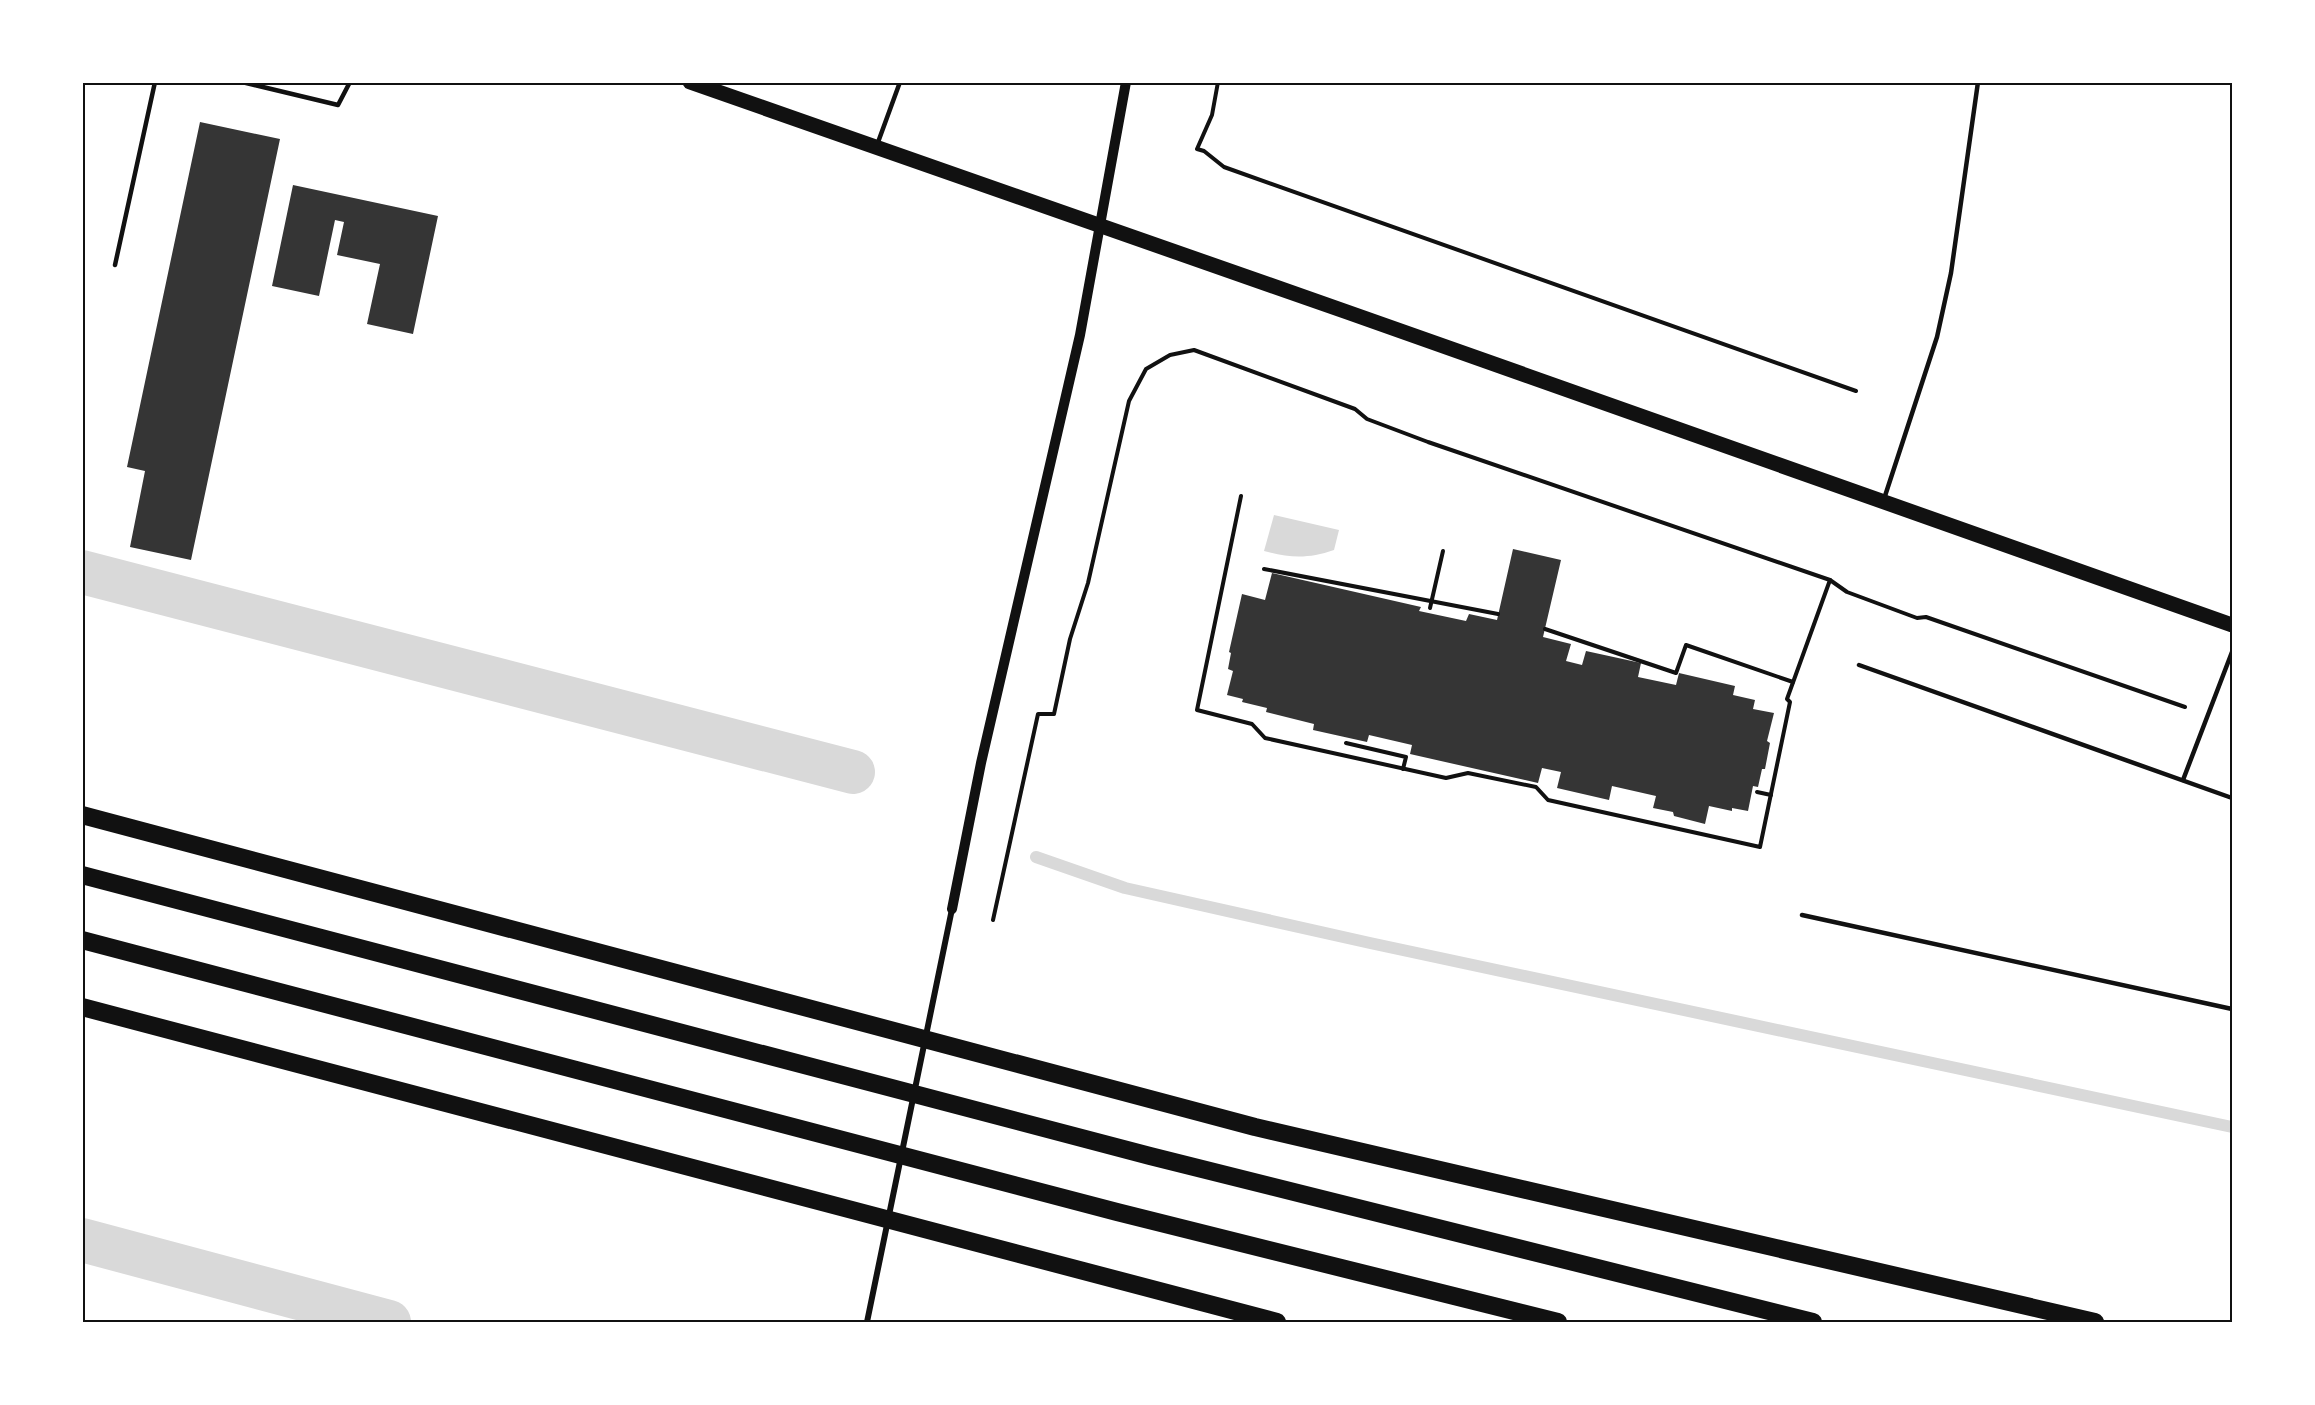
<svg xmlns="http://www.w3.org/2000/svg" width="2315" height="1405" viewBox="0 0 2315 1405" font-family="Jost,sans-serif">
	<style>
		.water { fill: #d9d9d9 }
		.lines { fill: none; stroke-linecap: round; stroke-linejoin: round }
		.stream { stroke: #d9d9d9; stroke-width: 12 }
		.canal { stroke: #d9d9d9; stroke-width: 44 }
		.building { fill: #353535 }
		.path { stroke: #111; stroke-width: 4 }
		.service { stroke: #111; stroke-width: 4.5 }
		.minor { stroke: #111; stroke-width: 6 }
		.tertiary { stroke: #111; stroke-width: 10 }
		.primary { stroke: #111; stroke-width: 15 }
		.motorway { stroke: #111; stroke-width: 18 }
		.neatline { fill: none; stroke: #111; stroke-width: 2 }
	</style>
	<rect width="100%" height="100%" fill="#fff"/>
	<path class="water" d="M1274 515 1339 530 1334 550C1308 559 1290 558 1264 551Z"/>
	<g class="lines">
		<path class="stream" d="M1036 857 1125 888 1370 943 2232 1127"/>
		<g class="canal">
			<path d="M82 572 853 772"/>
			<path d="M82 1240 389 1322"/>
		</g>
	</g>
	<g class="building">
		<path d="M200 122 280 139 191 560 130 547 145 471 127 467Z"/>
		<path d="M293 185 438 216 413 334 367 324 380 264 337 255 344 222 335 220 319 296 272 286Z"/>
		<path d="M1513 549 1561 560 1543 637 1571 644 1566 661 1582 665 1586 651 1641 663 1638 677 1676 685 1679 673 1735 686 1733 695 1755 700 1753 709 1774 713 1767 741 1770 743 1765 769H1762L1758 787 1753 786 1748 811 1732 808V811L1709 806 1705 824 1674 816 1673 812 1653 808 1656 796 1612 786 1609 800 1557 788 1561 772 1542 768 1538 783 1410 754 1412 745 1369 735 1367 742 1313 730 1314 724 1266 712 1267 708 1242 702 1243 699 1227 695 1233 671 1228 669 1231 653 1229 652 1242 594 1265 600 1272 573 1421 607 1419 611 1466 621 1469 614 1497 620Z"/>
	</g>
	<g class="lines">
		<g class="path">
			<path d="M1218 82 1212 115 1197 149 1204 151 1224 167 1856 391"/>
			<path d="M1241 496 1197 710 1252 724 1265 738 1446 778 1468 773 1536 787 1548 800 1760 847 1790 702 1787 699 1830 580"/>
			<path d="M1264 569 1498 614"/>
			<path d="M1430 608 1443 551"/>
			<path d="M1545 629 1676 673 1686 645 1793 682"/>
			<path d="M1346 743 1406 757 1403 769"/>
			<path d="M1757 792 1771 795"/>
			<path d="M993 920 1038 714H1054L1070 639 1088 583 1129 401 1146 369 1170 355 1194 350 1355 409 1367 419 1428 442 1830 580 1847 592 1917 618 1926 617 2185 707"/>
		</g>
		<g class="service">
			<path d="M242 82 338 105 350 82"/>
			<path d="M877 145 900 82"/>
			<path d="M115 265 155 82"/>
			<path d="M1884 499 1937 337 1951 273 1978 82"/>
			<path d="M1859 665 2232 798"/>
			<path d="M2183 780 2232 652"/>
			<path d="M1802 915 2232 1009"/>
		</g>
		<path class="minor" d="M867 1322 952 909"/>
		<path class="tertiary" d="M952 909 981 763 1080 335 1126 82"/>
		<path class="primary" d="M690 82 1347 312 2232 625"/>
		<g class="motorway">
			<path d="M82 815 1255 1127 2095 1322"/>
			<path d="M82 875 1150 1156 1813 1322"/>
			<path d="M82 940 1117 1212 1558 1322"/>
			<path d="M82 1007 1277 1322"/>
		</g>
	</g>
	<rect width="2315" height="1405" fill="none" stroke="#ffffff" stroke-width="168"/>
	<rect x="84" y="84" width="2147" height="1237" class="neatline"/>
</svg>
